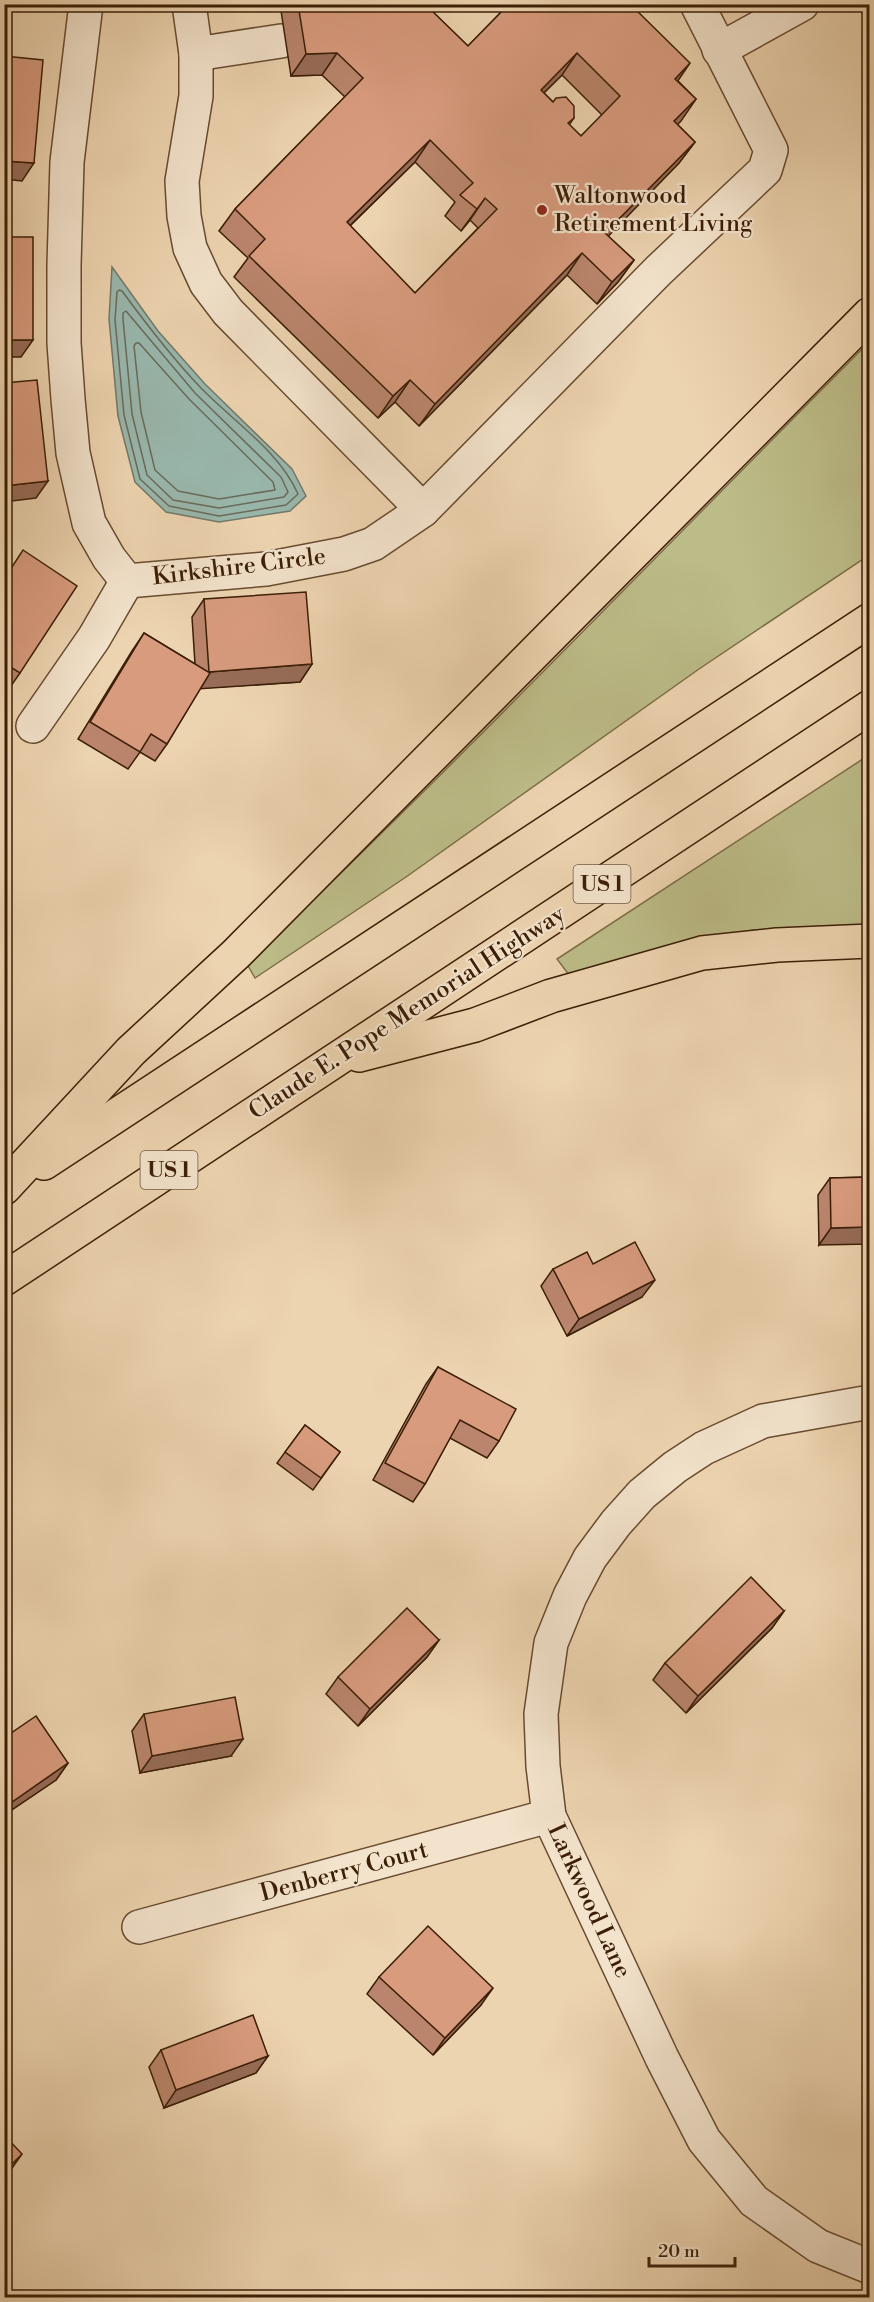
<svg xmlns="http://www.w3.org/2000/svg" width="874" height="2302" viewBox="0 0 874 2302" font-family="'Libre Bodoni',serif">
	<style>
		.green { fill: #bcbc88; stroke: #7c6d47; stroke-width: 1.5 }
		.water { fill: #99b8ae; stroke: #737a6b; stroke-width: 1.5 }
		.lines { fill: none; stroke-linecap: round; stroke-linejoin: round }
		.shore { stroke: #6a6b5a; stroke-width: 1.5 }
		.street-casing { stroke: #684c30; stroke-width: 36 }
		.highway-casing { stroke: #3b1e06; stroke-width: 36 }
		.street { stroke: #f3e3cc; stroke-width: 33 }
		.highway { stroke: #edd4b0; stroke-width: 33 }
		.wall { fill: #ba856c; stroke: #3b1e06; stroke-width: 1.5; fill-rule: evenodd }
		.shaded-wall { fill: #976c58; stroke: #3b1e06; stroke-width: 1.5 }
		.building { fill: #d89b7e; stroke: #3b1e06; stroke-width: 1.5; fill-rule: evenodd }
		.poi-dot { fill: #8f2418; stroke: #f3e3cc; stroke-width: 2 }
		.labels { text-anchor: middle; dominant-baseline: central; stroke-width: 4.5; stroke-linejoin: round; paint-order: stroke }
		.shield { fill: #f3e3cc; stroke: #725941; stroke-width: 1.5 }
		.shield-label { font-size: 22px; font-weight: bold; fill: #3b1e06 }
		.poi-label { font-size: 24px; fill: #3b1e06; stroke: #f3e3cc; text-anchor: start }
		.street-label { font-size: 24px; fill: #3b1e06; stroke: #f3e3cc }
	</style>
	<rect width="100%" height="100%" fill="#edd4b0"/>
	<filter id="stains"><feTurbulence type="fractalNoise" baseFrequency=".00333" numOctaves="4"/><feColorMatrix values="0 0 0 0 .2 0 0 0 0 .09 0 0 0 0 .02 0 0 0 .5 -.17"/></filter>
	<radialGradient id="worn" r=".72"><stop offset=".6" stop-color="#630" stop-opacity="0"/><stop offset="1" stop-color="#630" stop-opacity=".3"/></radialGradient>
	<g class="green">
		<path d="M869 342V555L699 669 406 877 255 978 247 964C459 761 662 550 869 342Z"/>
		<path d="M869 755V926L753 930 673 945 569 975 557 959Z"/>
	</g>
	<path class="water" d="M112 267 158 331 205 384 292 469 306 496 290 511 219 522 166 512 135 482 118 416 109 319Z"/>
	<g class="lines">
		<g class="shore">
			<path d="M119 290 122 291C147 325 172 358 201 388 234 422 279 451 298 494L286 505 219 516 169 506 140 479 124 415 115 320 117 292Z"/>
			<path d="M126 311 195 393 281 477 288 492 284 497 219 508 173 500 147 475 132 414 123 319V313Z"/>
			<path d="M136 343H139L189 399 273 482 275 490 219 499 178 491 155 470 141 412 134 346Z"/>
		</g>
		<defs>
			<g id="street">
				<path d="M86 4 67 162 64 265V343L68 399 73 453 89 523 109 558 127 581"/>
				<path d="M189 4 196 54V96L182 181 184 216 190 248 206 283 228 312 423 510"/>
				<path d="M719 50 802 4"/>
				<path d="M196 54 281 41"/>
				<path d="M127 581 266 569 344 554 373 544 423 510 658 271 765 170 771 150 697 4"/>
				<path d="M33 726 94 638 127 581"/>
				<path d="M870 1402 763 1421 704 1448 675 1467 642 1494 616 1523 590 1558 570 1596 551 1643 541 1714 543 1766 549 1816 662 2058 704 2140 754 2201 818 2246 870 2267"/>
				<path d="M139 1927 549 1816"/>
			</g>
			<g id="highway">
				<path d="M359 1055 475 1025 551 996 702 953 777 945 870 941"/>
				<path d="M44 1163 870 620"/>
				<path d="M4 1188 131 1051 236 954 870 314"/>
				<path d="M4 1279 870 707"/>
			</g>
		</defs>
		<use href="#street" class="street-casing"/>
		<use href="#highway" class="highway-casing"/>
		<use href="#street" class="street"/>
		<use href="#highway" class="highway"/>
	</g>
	<g class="wall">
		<path d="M280 4H431V10L468 46 509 4 678 81 696 99 677 124 695 142 679 163 608 236 634 260 618 282 597 304 567 275 419 426 395 402 378 418 234 277 248 258 219 231 235 209 345 97 322 75 291 76ZM562 75 602 115 581 136 569 125 574 118 553 102 544 93ZM415 162 455 202 445 216 461 231 470 220 478 228 415 293 350 226Z"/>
		<path d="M4 562 20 673 8 690 4 688Z"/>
		<path d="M204 599 312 664 300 682 200 688 167 744 155 761 140 752 128 769 78 739 132 651 144 633 195 664 192 617Z"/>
		<path d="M870 1177 819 1245 818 1195 830 1178Z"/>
		<path d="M593 1264 642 1297 567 1336 541 1286 553 1269Z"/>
		<path d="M438 1367 499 1441 487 1458 450 1438 425 1484 413 1502 373 1480 426 1384Z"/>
		<path d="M305 1425 340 1452 313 1490 277 1463Z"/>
		<path d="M784 1611 772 1628 686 1713 653 1680 665 1663Z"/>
		<path d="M439 1640 427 1657 358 1726 326 1694 338 1677Z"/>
		<path d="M144 1714 231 1756 140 1773 132 1731Z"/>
		<path d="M4 1738 68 1763 56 1780 4 1815Z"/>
		<path d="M379 1977 481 2005 433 2055 367 1994Z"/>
		<path d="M161 2050 268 2056 256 2073 164 2108 149 2067Z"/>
	</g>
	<g class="shaded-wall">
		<path d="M337 53 322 75 291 76 306 54Z"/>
		<path d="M577 53 562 75 525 111 541 90Z"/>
		<path d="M690 63 675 85V79Z"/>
		<path d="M696 99 681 121 659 143 674 121Z"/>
		<path d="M430 140 415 162 331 244 347 222Z"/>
		<path d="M695 142 679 163 590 255 605 233Z"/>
		<path d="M4 161 34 163 22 181 4 179Z"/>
		<path d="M485 198 470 220 461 231Z"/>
		<path d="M582 253 567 275 419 426 435 404Z"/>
		<path d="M634 260 618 282 597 304 612 282Z"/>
		<path d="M4 340H33L21 357H4Z"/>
		<path d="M410 380 395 402 378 418 393 396Z"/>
		<path d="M48 481 36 498 4 502V486Z"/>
		<path d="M312 664 300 682 197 689 209 672Z"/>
		<path d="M870 1227V1244L819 1245 831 1228Z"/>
		<path d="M655 1280 642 1297 567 1336 579 1319Z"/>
		<path d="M784 1611 772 1628 686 1713 698 1696Z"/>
		<path d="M439 1640 427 1657 358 1726 370 1709Z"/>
		<path d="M243 1739 231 1756 140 1773 152 1756Z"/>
		<path d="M68 1763 56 1780 4 1815V1812L12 1802Z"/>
		<path d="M4 1960H10L4 1968Z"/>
		<path d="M493 1988 481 2005 433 2055 445 2038Z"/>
		<path d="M268 2056 256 2073 164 2108 176 2090Z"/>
		<path d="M22 2154 10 2171 4 2177V2172Z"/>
	</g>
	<g class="building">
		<path d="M298 4H431V10L468 46 509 4H600L603 7 605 4H630L690 63 675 79 696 99 674 121 695 142 605 233 634 260 612 282 582 253 435 404 410 380 393 396 249 256 265 239 235 209 363 78 337 53 306 54ZM577 53 620 96 581 136 568 123 574 118V106L566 97 556 98 553 102 541 90ZM430 140 473 183 460 195 477 209 485 198 497 209 415 293 347 222Z"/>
		<path d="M4 56 43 60 34 163 4 161Z"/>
		<rect x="4" y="237" width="29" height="103"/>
		<path d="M37 380 48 481 4 486V383Z"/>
		<path d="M23 550 77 586 20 673 4 663V562L12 567Z"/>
		<path d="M306 592 312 664 209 672 204 599Z"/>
		<path d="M144 633 210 673 167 744 151 734 140 752 90 722Z"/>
		<path d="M870 1177V1227L831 1228 830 1178Z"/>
		<path d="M635 1242 655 1280 579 1319 553 1269 587 1252 593 1264Z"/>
		<path d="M438 1367 516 1409 499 1441 460 1420 425 1484 385 1463Z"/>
		<path d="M305 1425 340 1452 321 1478 285 1452Z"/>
		<path d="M751 1577 784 1611 698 1696 665 1663Z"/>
		<path d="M407 1608 439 1640 370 1709 338 1677Z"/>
		<path d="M235 1697 243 1739 152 1756 144 1714Z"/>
		<path d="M36 1716 68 1763 12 1802 4 1791V1738Z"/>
		<path d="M4 1872H11L10 1960H4Z"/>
		<path d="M428 1926 493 1988 445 2038 379 1977Z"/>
		<path d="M253 2015 268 2056 176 2090 161 2050Z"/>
		<path d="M4 2135 22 2154 4 2172Z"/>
	</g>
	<circle class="poi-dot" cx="542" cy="210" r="6"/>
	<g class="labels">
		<g class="shield">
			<rect x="573.5" y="865" width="57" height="38" rx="4.5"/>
			<rect x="140.5" y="1151" width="57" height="38" rx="4.5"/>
		</g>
		<g class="shield-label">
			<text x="602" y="884">US 1</text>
			<text x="169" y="1170">US 1</text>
		</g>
		<g class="poi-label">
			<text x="554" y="196">Waltonwood<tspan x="554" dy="28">Retirement Living</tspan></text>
		</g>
		<g class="street-label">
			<text transform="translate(239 567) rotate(-7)">Kirkshire Circle</text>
			<text transform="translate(407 1013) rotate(-33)">Claude E. Pope Memorial Highway</text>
			<text transform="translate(344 1872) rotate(-15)">Denberry Court</text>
			<text transform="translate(589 1901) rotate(65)">Larkwood Lane</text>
		</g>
	</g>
	<rect width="874" height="2302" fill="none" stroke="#edd4b0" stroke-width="24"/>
	<rect x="6" y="6" width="862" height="2290" fill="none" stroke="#3b1e06" stroke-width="3"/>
	<rect x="12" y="12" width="850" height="2278" fill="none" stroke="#3b1e06" stroke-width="1.5"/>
	<path d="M649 2257v9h86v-9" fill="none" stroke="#3b1e06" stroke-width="3"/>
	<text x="658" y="2257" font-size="18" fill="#3b1e06" stroke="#f3e3cc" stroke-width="4.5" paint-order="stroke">20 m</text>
	<rect width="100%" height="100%" filter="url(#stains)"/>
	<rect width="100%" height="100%" fill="url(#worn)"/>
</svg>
